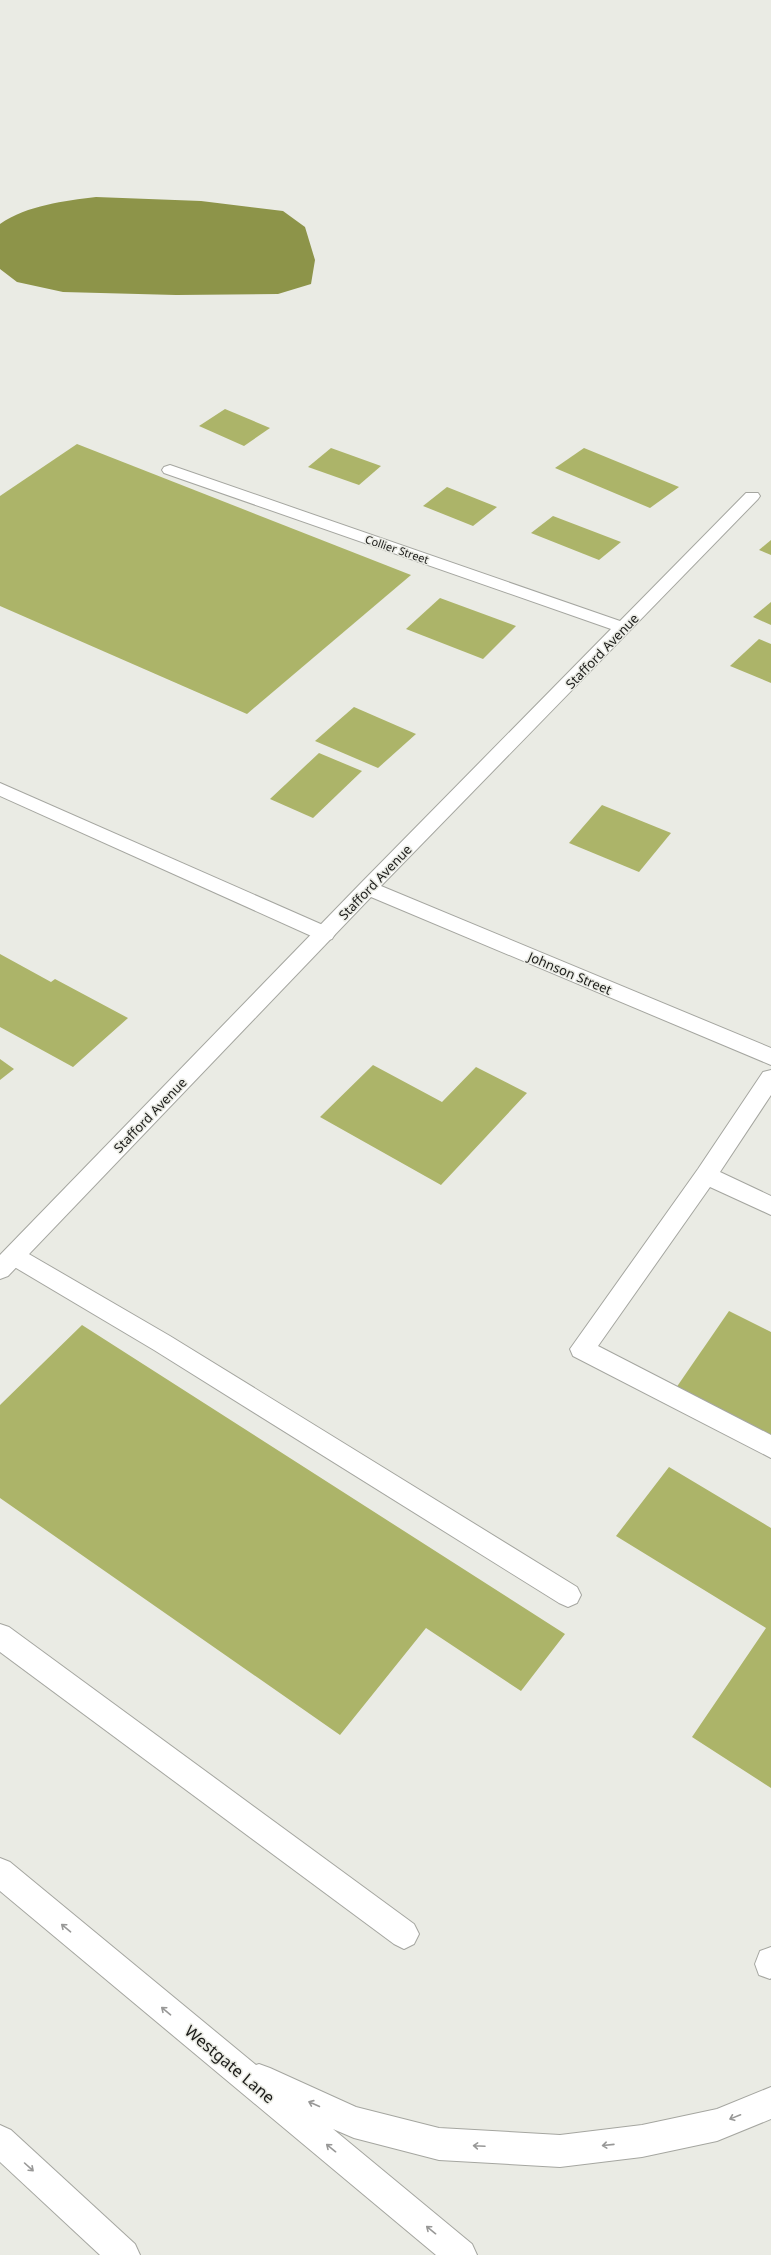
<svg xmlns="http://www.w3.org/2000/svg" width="771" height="2255" viewBox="0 0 771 2255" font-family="'Noto Sans',sans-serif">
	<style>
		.water { fill: #8d9449 }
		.building { fill: #acb469 }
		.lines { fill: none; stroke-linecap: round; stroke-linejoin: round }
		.service-casing { stroke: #a5a6a0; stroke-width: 2 }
		.minor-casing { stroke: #a5a6a0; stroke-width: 2 }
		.secondary-casing { stroke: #a5a6a0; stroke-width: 2 }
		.service { fill: #fff; fill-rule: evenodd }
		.minor { fill: #fff; fill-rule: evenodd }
		.secondary { fill: #fff; fill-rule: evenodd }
		.oneway { stroke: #989897 }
		.labels { text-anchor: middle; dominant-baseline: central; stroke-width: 3; stroke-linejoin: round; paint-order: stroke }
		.far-street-label { font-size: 11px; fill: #1a1a18; stroke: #eaebe4 }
		.street-label { font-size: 13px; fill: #1a1a18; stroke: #eaebe4 }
		.near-street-label { font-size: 16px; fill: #1a1a18; stroke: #eaebe4 }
	</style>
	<rect width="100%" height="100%" fill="#eaebe4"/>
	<path class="water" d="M96 197 201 201 283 211 305 227 315 260 311 284 278 294 176 295 63 292 17 282 0 269V224C28 205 64 201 96 197Z"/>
	<g class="building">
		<path d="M225 409 270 428 244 446 199 426Z"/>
		<path d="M77 444 411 575 247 714 0 606V496Z"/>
		<path d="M331 448 381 466 359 485 308 467Z"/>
		<path d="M584 448 679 487 650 508 555 468Z"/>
		<path d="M447 487 497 507 473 526 423 506Z"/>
		<path d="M553 516 621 542 599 560 531 533Z"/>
		<path d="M771 540V555L759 550Z"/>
		<path d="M440 598 516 626 483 659 406 629Z"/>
		<path d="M771 602V625L753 617Z"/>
		<path d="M759 639 771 644V683L730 666Z"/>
		<path d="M354 707 416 734 378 768 315 741Z"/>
		<path d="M319 753 362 771 313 818 270 799Z"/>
		<path d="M602 805 671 833 639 872 569 843Z"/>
		<path d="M0 954 51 982 55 979 128 1018 73 1067 0 1027Z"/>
		<path d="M0 1059 14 1069 0 1080Z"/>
		<path d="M373 1065 442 1102 476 1067 527 1093 441 1185 320 1117Z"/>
		<path d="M729 1311 771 1332V1437L676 1388Z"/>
		<path d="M82 1325 565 1634 521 1691 426 1628 340 1735 0 1498V1405Z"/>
		<path d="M669 1467 771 1528V1788L692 1737 766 1628 616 1536Z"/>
	</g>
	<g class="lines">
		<defs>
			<g id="service">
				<path d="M0 783 332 929 335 934 332 939 325 941 318 939 0 796Z"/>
				<path d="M771 1070V1095L720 1172 771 1196V1215L710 1187 598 1346 771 1435V1458L573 1356 570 1349 698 1169 763 1072Z"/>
				<path d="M14 1247 22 1250 170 1336 577 1587 581 1595 577 1603 568 1607 559 1603 154 1350 6 1262 2 1256 6 1250Z"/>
				<path d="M0 1624 9 1627 414 1924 419 1934 414 1944 404 1949 394 1944 0 1652Z"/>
				<path d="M771 1947V1978L770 1979 759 1975 755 1964 760 1951Z"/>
			</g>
			<path id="minor" d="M170 465 620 621 746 493H758L760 496 758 499 381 886 771 1048V1065L371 897 8 1276 0 1279V1255L361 883 611 629 164 473 162 470 164 467Z"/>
			<g id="secondary">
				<path d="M0 1858 10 1862 256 2065 259 2064 270 2068 356 2107 439 2128 560 2135 642 2125 717 2109 771 2087V2119L717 2141 642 2157 560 2167 439 2160 354 2138 333 2129 472 2244 477 2255H436L0 1891Z"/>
				<path d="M0 2125 11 2130 135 2244 140 2255H100L0 2162Z"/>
			</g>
		</defs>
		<use href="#service" class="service-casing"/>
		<use href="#minor" class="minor-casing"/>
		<use href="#secondary" class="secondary-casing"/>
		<use href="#service" class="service"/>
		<use href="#minor" class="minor"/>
		<use href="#secondary" class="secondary"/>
	</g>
	<defs><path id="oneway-shaft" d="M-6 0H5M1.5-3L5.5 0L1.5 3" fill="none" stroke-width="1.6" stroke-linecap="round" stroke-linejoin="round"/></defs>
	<g class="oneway">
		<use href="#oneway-shaft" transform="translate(66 1928) rotate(-140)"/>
		<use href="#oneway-shaft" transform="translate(166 2011) rotate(-140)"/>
		<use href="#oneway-shaft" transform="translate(314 2104) rotate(-156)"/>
		<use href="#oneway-shaft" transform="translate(735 2117) rotate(158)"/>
		<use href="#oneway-shaft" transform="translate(608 2145) rotate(174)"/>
		<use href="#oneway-shaft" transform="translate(479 2146) rotate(-177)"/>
		<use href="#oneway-shaft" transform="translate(331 2148) rotate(-141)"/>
		<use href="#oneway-shaft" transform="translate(29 2167) rotate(42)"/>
		<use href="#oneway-shaft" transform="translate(431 2230) rotate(-141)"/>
	</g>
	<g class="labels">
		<g class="far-street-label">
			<text transform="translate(397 549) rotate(19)">Collier Street</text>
		</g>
		<g class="street-label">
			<text transform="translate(602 651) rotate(-46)">Stafford Avenue</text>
			<text transform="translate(375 882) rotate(-46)">Stafford Avenue</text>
			<text transform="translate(570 973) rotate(23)">Johnson Street</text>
			<text transform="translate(150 1115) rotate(-46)">Stafford Avenue</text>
		</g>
		<g class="near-street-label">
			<text transform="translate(230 2064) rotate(40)">Westgate Lane</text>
		</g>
	</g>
</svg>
